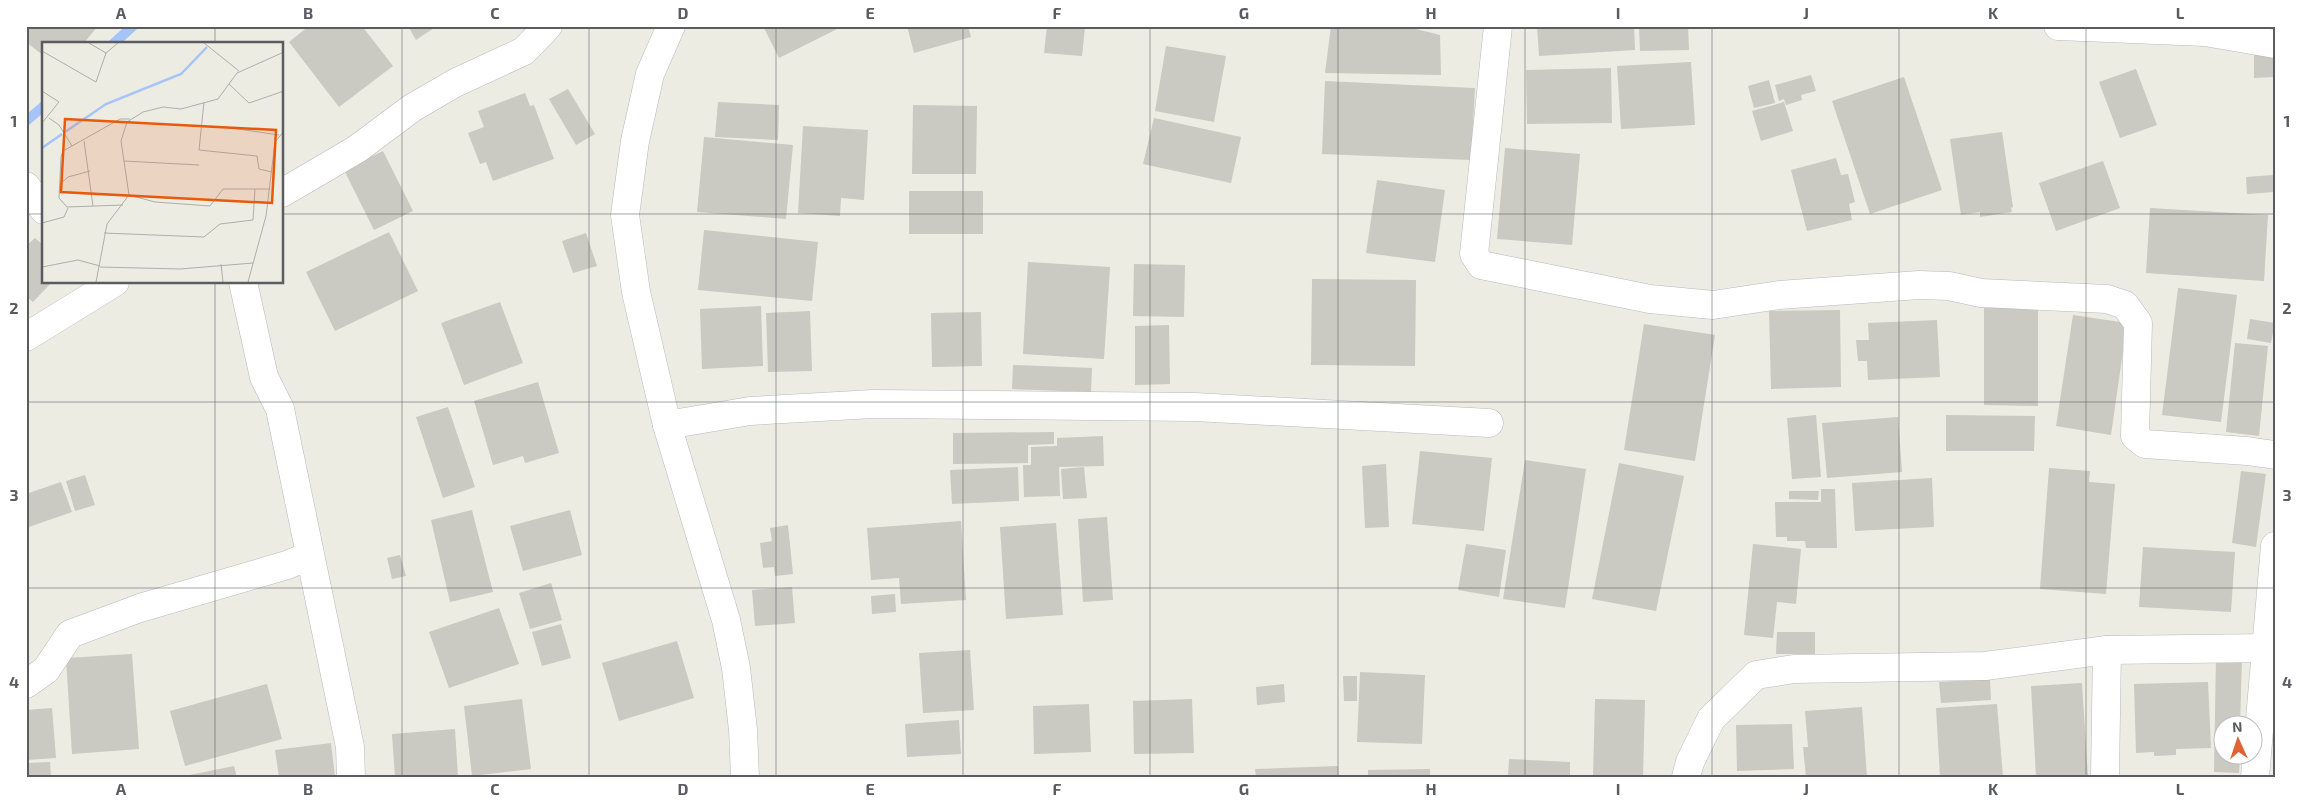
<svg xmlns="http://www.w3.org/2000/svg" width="2301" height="803" viewBox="0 0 2301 803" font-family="'Exo 2',sans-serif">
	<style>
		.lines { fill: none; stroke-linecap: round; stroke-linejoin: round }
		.stream { stroke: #a5c4fa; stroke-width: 10 }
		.building { fill: #cac9c2 }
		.minor-casing { stroke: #b7b9be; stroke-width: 29 }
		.minor { stroke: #fff; stroke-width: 28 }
		.grid { fill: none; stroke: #5a5c62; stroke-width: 1; stroke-opacity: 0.55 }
		.inset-river { fill: none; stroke: #a5c4fa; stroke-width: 2.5 }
		.inset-road { fill: none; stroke: #aeaeab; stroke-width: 1 }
		.view { fill: #e8590c; fill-opacity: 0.15; stroke: #e8590c; stroke-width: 2.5 }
		.inset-edge { fill: none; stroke: #5a5c62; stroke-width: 2.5 }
		.neatline { fill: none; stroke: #5a5c62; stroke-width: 2 }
		.grid-label { font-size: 16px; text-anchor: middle; font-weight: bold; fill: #5a5c62 }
	</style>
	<rect width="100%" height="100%" fill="#ecece2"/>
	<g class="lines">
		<g class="stream">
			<path d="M113 44 133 26"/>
			<path d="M26 121 44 106"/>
		</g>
	</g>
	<g class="building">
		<path d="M29 26H98L83 44H44V56L26 42V29Z"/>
		<path d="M309 26H362L393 66 339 107 289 42Z"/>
		<path d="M408 26H437L416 40Z"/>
		<path d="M763 26H843L779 58Z"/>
		<path d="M907 26H968L971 37 914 53Z"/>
		<path d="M1047 26 1085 27 1082 56 1044 53Z"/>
		<path d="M1331 26H1404L1440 35 1441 75 1325 73Z"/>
		<path d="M1537 26H1634L1635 50 1539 56Z"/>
		<path d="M1639 26H1688L1689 50 1640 51Z"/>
		<path d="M1166 46 1226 56 1214 122 1155 111Z"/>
		<path d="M2275 54V77L2254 78V55Z"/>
		<path d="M1691 62 1695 125 1621 129 1617 66Z"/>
		<path d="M1611 68 1612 123 1527 124 1526 70Z"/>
		<path d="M2136 69 2157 125 2120 138 2099 82Z"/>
		<path d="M1811 75 1816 91 1801 95 1802 100 1786 105 1784 99 1779 101 1775 85Z"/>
		<path d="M1904 77 1942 190 1870 214 1832 101Z"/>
		<path d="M1769 80 1775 103 1754 108 1748 86Z"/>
		<path d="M1325 81 1475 88 1471 160 1322 154Z"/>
		<path d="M568 89 595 134 576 145 549 99Z"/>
		<path d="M525 93 530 106 534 105 554 159 493 181 486 162 480 164 468 133 484 127 478 111Z"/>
		<path d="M718 102 779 105 778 140 715 137Z"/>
		<path d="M1784 102 1793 131 1761 141 1752 111Z"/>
		<path d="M913 105 977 106 976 174H912Z"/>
		<path d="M1154 118 1241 137 1231 183 1143 164Z"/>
		<path d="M803 126 868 130 864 200 841 198 840 216 798 213Z"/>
		<path d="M2002 132 2013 207 2011 208 2012 212 1980 217V212L1961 215 1950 139Z"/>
		<path d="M704 137 793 145 786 219 697 212Z"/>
		<path d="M1505 148 1580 154 1572 245 1497 239Z"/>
		<path d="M383 151 413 211 374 230 344 170Z"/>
		<path d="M1836 158 1841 175 1848 174 1855 202 1849 204 1852 220 1807 231 1791 170Z"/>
		<path d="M2103 161 2120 208 2056 231 2039 183Z"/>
		<path d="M2273 175 2274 192 2247 194 2246 177Z"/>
		<path d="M1377 180 1445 190 1435 262 1366 253Z"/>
		<rect x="909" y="191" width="74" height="43"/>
		<path d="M2150 208 2268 215 2264 281 2146 273Z"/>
		<path d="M704 230 818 242 812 301 698 290Z"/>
		<path d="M389 232 418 291 335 331 306 272Z"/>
		<path d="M586 233 597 266 573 273 562 241Z"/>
		<path d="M35 238 44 246V282H52L33 302 26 296V246Z"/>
		<path d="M1028 262 1110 267 1104 359 1023 354Z"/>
		<path d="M1134 264 1185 265 1184 317 1133 316Z"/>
		<path d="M1312 279 1416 280 1415 366 1311 365Z"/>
		<path d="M2178 288 2237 295 2221 422 2162 415Z"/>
		<path d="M500 302 523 363 464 385 441 323Z"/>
		<path d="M761 306 763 366 702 369 700 309Z"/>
		<path d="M1984 308H2038V406L1984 405Z"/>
		<path d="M1840 310 1841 387 1771 389 1769 311Z"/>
		<path d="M810 311 812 371 768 372 766 313Z"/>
		<path d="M981 312 982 366 932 367 931 313Z"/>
		<path d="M2073 315 2127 323 2111 435 2056 426Z"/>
		<path d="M2250 319 2275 323 2271 343 2247 339Z"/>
		<path d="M1937 320 1940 377 1868 380 1867 361H1858L1856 340H1869L1868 323Z"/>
		<path d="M1644 324 1715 335 1695 461 1624 450Z"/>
		<path d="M1169 325 1170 384 1135 385V326Z"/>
		<path d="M2235 343 2268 346 2259 436 2226 432Z"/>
		<path d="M1013 365 1092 368 1091 392 1012 389Z"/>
		<path d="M538 382 559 453 525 463 523 456 493 465 474 401Z"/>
		<path d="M448 407 475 487 443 498 416 417Z"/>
		<path d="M1816 415 1821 477 1792 479 1787 418Z"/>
		<path d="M1946 415 2035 416 2034 451H1946Z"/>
		<path d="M1898 417 1902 472 1827 478 1822 423Z"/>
		<path d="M1054 432V444L1028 445V463L953 464V433Z"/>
		<path d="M1103 436 1104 466 1059 467 1060 496 1024 497 1023 465H1031V447L1057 446V438Z"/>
		<path d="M1420 451 1492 458 1484 531 1412 524Z"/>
		<path d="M1525 460 1586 469 1565 608 1503 599Z"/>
		<path d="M1619 463 1684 476 1656 611 1592 599Z"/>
		<path d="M1386 464 1389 527 1365 528 1362 466Z"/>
		<path d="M1018 467 1019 501 952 504 950 470Z"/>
		<path d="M1084 467 1087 498 1063 499 1061 469Z"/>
		<path d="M2049 468 2090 471 2089 482 2115 484 2106 594 2040 589Z"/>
		<path d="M2241 471 2266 474 2256 547 2232 543Z"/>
		<path d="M85 475 95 505 75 511 66 481Z"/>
		<path d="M1932 478 1934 527 1855 531 1852 483Z"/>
		<path d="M61 482 72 512 26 528V494Z"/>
		<path d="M1821 489H1835L1837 548H1806L1805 541H1787V537H1776L1775 502H1821Z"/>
		<path d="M1789 491H1819L1818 500 1789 499Z"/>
		<path d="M472 510 493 592 450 602 431 520Z"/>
		<path d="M570 510 582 555 523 571 510 526Z"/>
		<path d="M1107 517 1113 600 1083 602 1078 519Z"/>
		<path d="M961 521 966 600 901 604 899 578 871 580 867 528Z"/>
		<path d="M1056 523 1063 615 1006 619 1000 527Z"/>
		<path d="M788 525 793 574 775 576 774 567 763 568 760 543 772 541 770 528Z"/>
		<path d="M1466 544 1506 550 1499 597 1458 590Z"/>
		<path d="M1753 544 1801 549 1796 604 1777 602 1773 638 1744 635Z"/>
		<path d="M2143 547 2235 552 2231 612 2139 607Z"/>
		<path d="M400 555 406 576 392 579 387 558Z"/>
		<path d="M551 583 562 620 530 629 519 593Z"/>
		<path d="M792 587 795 623 755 626 752 590Z"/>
		<path d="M895 594 896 612 872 614 871 596Z"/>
		<path d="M499 608 519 664 449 688 429 632Z"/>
		<path d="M561 624 571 658 542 666 532 632Z"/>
		<path d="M1777 632H1815V654H1776Z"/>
		<path d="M677 641 694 698 619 721 602 663Z"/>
		<path d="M970 650 974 710 923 713 919 653Z"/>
		<path d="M132 654 139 749 72 754 66 658Z"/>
		<path d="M2216 657H2242L2240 726H2224V756H2240L2239 773 2214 772Z"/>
		<path d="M1360 672 1425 675 1422 744 1357 742Z"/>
		<path d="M1343 676H1357V701H1344Z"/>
		<path d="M1990 679 1991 700 1941 703 1939 682Z"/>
		<path d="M2208 682 2211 748 2176 749V755L2154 756V752L2136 753 2134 684Z"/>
		<path d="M2082 683 2088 777H2036L2031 686Z"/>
		<path d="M267 684 282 739 185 766 170 711Z"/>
		<path d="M1284 684 1285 702 1257 705 1256 687Z"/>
		<path d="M522 699 531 769 472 776 464 706Z"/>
		<path d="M1192 699 1194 753 1134 754 1133 701Z"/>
		<path d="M1595 699 1645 700 1643 777H1593Z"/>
		<path d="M1089 704 1091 752 1034 754 1033 706Z"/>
		<path d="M1997 704 2003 777H1940L1936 708Z"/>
		<path d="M1862 707 1867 777H1806L1803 747H1808L1805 711Z"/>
		<path d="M52 708 56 758 26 760V710Z"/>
		<path d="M959 720 961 754 907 757 905 724Z"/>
		<path d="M1792 724 1794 769 1737 771 1736 725Z"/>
		<path d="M455 729 458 777H395L392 734Z"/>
		<path d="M331 743 335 777H279L275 750Z"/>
		<path d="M1509 759 1570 762V777H1508Z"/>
		<path d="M50 762 51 777H26V763Z"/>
		<path d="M234 766 237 777H185V776Z"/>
		<path d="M1338 766 1339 777H1256L1255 769Z"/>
		<path d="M1430 769V777H1368V770Z"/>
	</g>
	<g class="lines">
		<defs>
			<g id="minor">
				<path d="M671 26 650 74 635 141 625 215 636 292 667 425 726 620 736 668 743 730 745 777"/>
				<path d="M1498 26 1474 254 1481 265 1650 299 1713 305 1779 295 1919 285 1949 286 1981 293 2107 299 2125 305 2138 323 2135 436 2145 444 2247 451 2275 455"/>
				<path d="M2058 26 2205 32 2275 44"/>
				<path d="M26 186 44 210"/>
				<path d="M282 193 357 149 412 108 455 83 524 51 548 26"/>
				<path d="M243 282 264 377 280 409 350 747 351 777"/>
				<path d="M26 337 115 282"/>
				<path d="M667 425 750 411 873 404 1195 407 1489 423"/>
				<path d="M26 684 46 670 70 634 140 608 287 565 309 556"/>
				<path d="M1686 777 1690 762 1711 719 1756 675 1794 669 1985 666 2107 650 2267 648"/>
				<path d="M2105 777 2107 650"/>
				<path d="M2255 777 2275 546"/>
			</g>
		</defs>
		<use href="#minor" class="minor-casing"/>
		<use href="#minor" class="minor"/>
	</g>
	<path class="grid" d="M215 26V44M402 26V777M589 26V777M776 26V777M963 26V777M1150 26V777M1338 26V777M1525 26V777M1712 26V777M1899 26V777M2086 26V777M26 214H44M282 214H2275M215 282V777M26 402H2275M26 588H2275"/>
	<g transform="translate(42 42)">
		<rect width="241" height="241" fill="#ecece2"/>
		<path class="inset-river" d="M23 90 64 62 139 32 165 5M0 106 20 92"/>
		<path class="inset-road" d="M47 1 64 11M162 1 197 29M0 9 54 40 64 11 76 1M187 42 207 61 242 49M0 49 17 60 0 81M162 60 157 108 215 114 217 127 230 130M7 76 17 83 30 104M189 86 237 93M42 99 51 164M82 119 157 123M18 142 26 135 48 129M87 153 113 160 168 164 181 147H228M81 163 25 165 17 156 19 115 21 109 78 77H88M0 181 22 175 26 166M62 191 162 195 178 182 211 178 213 147M179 222 181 240M0 225 36 218 58 224M58 225 138 227 211 221M54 240 65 182 87 153 79 99 85 80 101 70 121 65 139 67 176 57 195 31 242 10M206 240 224 174 233 100 242 89"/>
		<path class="view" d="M23 77 234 88 230 161 19 150Z"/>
		<rect width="241" height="241" class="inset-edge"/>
	</g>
	<rect width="2301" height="803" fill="none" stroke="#ffffff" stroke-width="55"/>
	<g transform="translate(2238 740) rotate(357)"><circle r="24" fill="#ffffff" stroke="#bdbec0"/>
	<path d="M0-4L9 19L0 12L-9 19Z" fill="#df6435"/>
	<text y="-8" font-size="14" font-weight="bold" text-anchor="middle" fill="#5a5c62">N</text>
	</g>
	<rect x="28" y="28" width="2246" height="748" class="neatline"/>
	<g class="grid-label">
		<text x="121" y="19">A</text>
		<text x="308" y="19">B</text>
		<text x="495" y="19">C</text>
		<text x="683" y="19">D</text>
		<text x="870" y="19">E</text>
		<text x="1057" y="19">F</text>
		<text x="1244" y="19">G</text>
		<text x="1431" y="19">H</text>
		<text x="1618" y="19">I</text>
		<text x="1806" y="19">J</text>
		<text x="1993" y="19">K</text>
		<text x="2180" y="19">L</text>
		<text x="14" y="127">1</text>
		<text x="2287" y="127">1</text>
		<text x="14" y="314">2</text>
		<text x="2287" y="314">2</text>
		<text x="14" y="501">3</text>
		<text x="2287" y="501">3</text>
		<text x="14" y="688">4</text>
		<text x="2287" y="688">4</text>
		<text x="121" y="795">A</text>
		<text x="308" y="795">B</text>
		<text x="495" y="795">C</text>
		<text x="683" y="795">D</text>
		<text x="870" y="795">E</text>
		<text x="1057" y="795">F</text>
		<text x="1244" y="795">G</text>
		<text x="1431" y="795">H</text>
		<text x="1618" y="795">I</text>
		<text x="1806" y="795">J</text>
		<text x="1993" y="795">K</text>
		<text x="2180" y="795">L</text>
	</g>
</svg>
